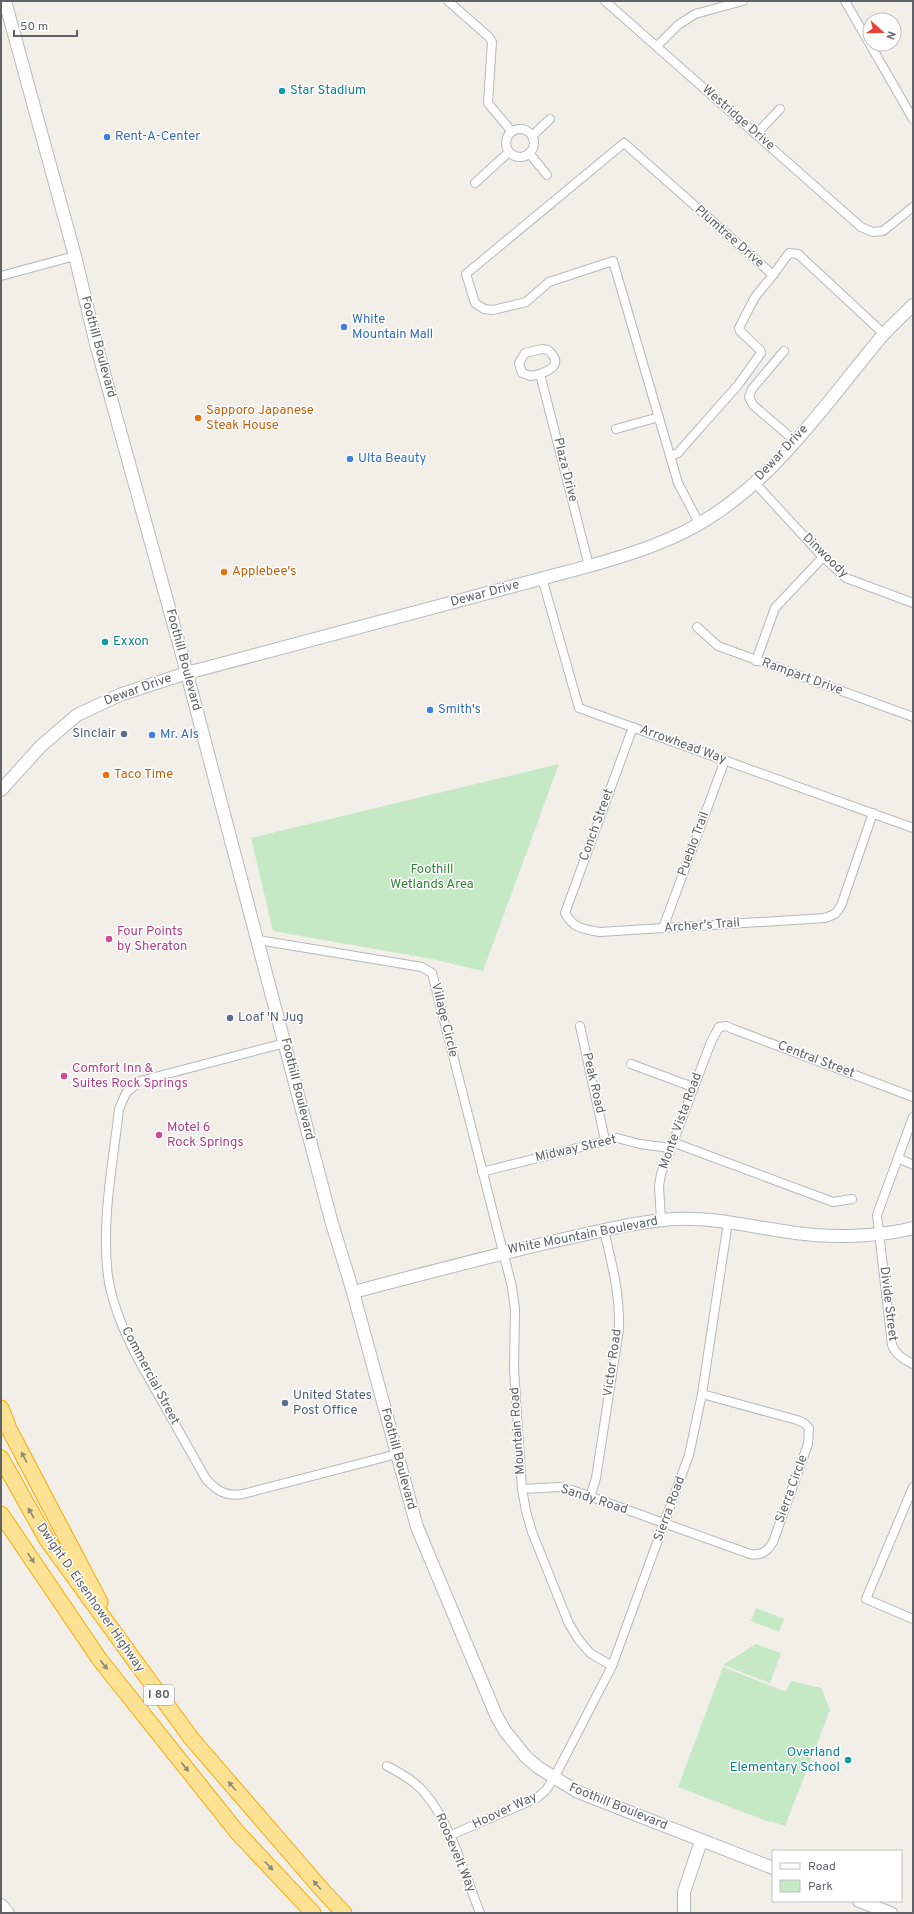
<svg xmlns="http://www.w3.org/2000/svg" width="914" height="1914" viewBox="0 0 914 1914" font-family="Overpass,sans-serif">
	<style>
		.green { fill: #c5e8c5 }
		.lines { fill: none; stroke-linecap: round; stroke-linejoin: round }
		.street-casing { stroke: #b5b8bc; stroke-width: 10 }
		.secondary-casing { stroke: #b6babf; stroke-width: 14 }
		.highway-casing { stroke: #f9ab00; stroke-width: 17 }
		.street { stroke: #fff; stroke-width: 8 }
		.secondary { stroke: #fff; stroke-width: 12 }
		.highway { stroke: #fde293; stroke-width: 15 }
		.oneway { fill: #8e8975 }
		.culture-dot { fill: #0f9aa8; stroke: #fff; stroke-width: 1.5 }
		.shop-dot { fill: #3f7fe0; stroke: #fff; stroke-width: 1.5 }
		.food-dot { fill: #e8710a; stroke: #fff; stroke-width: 1.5 }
		.service-dot { fill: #5c6f8a; stroke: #fff; stroke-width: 1.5 }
		.hotel-dot { fill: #d1479c; stroke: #fff; stroke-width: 1.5 }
		.labels { text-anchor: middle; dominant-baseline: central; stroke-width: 3; stroke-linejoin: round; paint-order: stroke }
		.shield { fill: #fff; stroke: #8f9295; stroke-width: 1 }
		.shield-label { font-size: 12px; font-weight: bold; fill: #5f6368 }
		.culture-label { font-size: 13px; fill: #0d838f; stroke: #fff; text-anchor: start }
		.street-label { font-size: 13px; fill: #5f6368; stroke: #fff }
		.shop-label { font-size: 13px; fill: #366cbe; stroke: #fff; text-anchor: start }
		.food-label { font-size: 13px; fill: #c56008; stroke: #fff; text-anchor: start }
		.service-label { font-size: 13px; fill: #4e5e75; stroke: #fff; text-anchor: start }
		.park-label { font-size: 13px; fill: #348238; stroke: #fff }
		.hotel-label { font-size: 13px; fill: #b23c85; stroke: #fff; text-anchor: start }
	</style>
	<rect width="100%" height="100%" fill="#f1efe8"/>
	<g class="green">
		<path d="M559 764 483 971 432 959 273 931 251 838Z"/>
		<path d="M756 1608 784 1619 779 1632 751 1621Z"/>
		<path d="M756 1644 781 1653 770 1683 723 1665Z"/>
		<path d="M723 1667 786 1692 791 1681 821 1688 830 1710 785 1826 770 1821 769 1822 678 1787Z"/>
	</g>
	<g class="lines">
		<defs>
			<g id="street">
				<path d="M448 1 489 37 492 42 488 103 512 132"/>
				<path d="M605 1 861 227 873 232 883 231 913 207"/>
				<path d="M845 1 913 119"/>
				<path d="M657 46 678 25 695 14 743 1"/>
				<circle cx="520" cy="143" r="14"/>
				<path d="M756 134 780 109"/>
				<path d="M532 136 550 119"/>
				<path d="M529 153 547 175"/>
				<path d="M475 183 509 152"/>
				<path d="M1 276 75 256"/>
				<path d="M784 351 752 389 749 397 753 405 795 441"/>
				<path d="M540 374 531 376 522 373 519 363 525 353 542 349 548 350C562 362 554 369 540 374L589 566"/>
				<path d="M616 429 659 417"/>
				<path d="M670 456 678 453 684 446 738 385 761 353 760 350 740 331 739 328 755 297 773 275"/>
				<path d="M755 483 823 557 846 578 913 603"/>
				<path d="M699 523 678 483 613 261 549 282 526 302 493 310 484 309 475 303 466 274 624 143 773 275 789 253 798 254 884 334"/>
				<path d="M542 578 579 708 913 828"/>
				<path d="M697 627 718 646 913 717"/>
				<path d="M756 661 775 608 823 557"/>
				<path d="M633 727 565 913C574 929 583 929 600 932L825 918 835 914 841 906 873 813"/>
				<path d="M663 928 725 760"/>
				<path d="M258 940 422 967 432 973 512 1287 515 1309 514 1369 522 1489 526 1511 532 1532 569 1624 579 1640 590 1653 612 1666"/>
				<path d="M580 1026 605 1140"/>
				<path d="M285 1043 140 1081 126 1093 119 1109C113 1164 101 1221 108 1276 112 1305 124 1332 137 1357L206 1479C217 1491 226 1497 243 1494L397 1454"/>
				<path d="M631 1064 693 1087"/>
				<path d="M913 1117 877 1215 892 1345C896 1355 903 1359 913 1364"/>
				<path d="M672 1142 833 1202 852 1199"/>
				<path d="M898 1158 913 1165"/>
				<path d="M482 1172 617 1138 640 1144 670 1148"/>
				<path d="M661 1220 659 1186 661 1174 711 1042 719 1027 726 1026 733 1029 913 1097"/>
				<path d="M913 1487 866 1599 913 1619"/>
				<path d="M522 1489 560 1487 572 1490 750 1554C761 1556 767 1552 773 1542L808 1444 809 1428 804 1423 797 1420 702 1394"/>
				<path d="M590 1497 596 1478 619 1329C620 1294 612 1264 604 1230"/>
				<path d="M387 1766C400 1773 413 1780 423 1791 450 1821 465 1875 480 1913"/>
				<path d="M449 1836 537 1798 546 1790 554 1778 612 1666 689 1455 702 1394 728 1222"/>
			</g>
			<g id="secondary">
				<path d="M5 1 75 256 96 344 181 651 331 1220 353 1292 417 1527 496 1715 505 1731 526 1757 539 1768 578 1792 773 1868"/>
				<path d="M1 790 41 746 77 715 122 694 187 673 589 566C622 557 654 547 684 532 769 490 823 406 883 335 892 325 903 315 913 305"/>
				<path d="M353 1292C423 1274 493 1255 564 1239 601 1231 638 1221 676 1219 717 1217 756 1228 796 1233 831 1238 879 1237 913 1228"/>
				<path d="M859 1901 891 1913"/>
				<path d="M1 1905 8 1913"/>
				<path d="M684 1913V1892L701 1841"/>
			</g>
			<g id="highway">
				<path d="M1 1408 9 1429 100 1602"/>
				<path d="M1 1458 47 1540 191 1738 324 1892 344 1913"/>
				<path d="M1 1514 100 1660 237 1832 313 1913"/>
			</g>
		</defs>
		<use href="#street" class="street-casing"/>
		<use href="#secondary" class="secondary-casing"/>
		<use href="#highway" class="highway-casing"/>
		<use href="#street" class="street"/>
		<use href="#secondary" class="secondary"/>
		<use href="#highway" class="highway"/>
	</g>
	<defs><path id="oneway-solid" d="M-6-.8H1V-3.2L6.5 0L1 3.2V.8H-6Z"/></defs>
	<g class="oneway">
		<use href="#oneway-solid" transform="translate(24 1457) rotate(-118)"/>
		<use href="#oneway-solid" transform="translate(31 1513) rotate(-119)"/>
		<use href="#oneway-solid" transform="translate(31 1558) rotate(56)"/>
		<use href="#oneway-solid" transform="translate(104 1665) rotate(51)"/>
		<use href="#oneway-solid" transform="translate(185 1767) rotate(51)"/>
		<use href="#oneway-solid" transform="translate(232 1786) rotate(-131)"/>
		<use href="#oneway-solid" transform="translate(269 1866) rotate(47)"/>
		<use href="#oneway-solid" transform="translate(317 1885) rotate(-131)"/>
	</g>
	<g class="culture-dot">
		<circle cx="282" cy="91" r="4"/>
		<circle cx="105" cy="642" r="4"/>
		<circle cx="848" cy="1760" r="4"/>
	</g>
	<g class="shop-dot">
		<circle cx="107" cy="137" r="4"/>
		<circle cx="344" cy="327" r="4"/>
		<circle cx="350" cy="459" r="4"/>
		<circle cx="430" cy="710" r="4"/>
		<circle cx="152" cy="735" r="4"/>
	</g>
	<g class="food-dot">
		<circle cx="198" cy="418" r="4"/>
		<circle cx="224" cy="572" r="4"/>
		<circle cx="106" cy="775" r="4"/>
	</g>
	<g class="service-dot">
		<circle cx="124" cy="734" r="4"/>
		<circle cx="230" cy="1018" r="4"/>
		<circle cx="285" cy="1403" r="4"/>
	</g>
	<g class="hotel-dot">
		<circle cx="109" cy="939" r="4"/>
		<circle cx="64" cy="1076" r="4"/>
		<circle cx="159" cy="1135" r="4"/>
	</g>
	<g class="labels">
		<rect class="shield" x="144" y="1685" width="30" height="20" rx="3"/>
		<g class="shield-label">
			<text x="159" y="1695">I 80</text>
		</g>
		<g class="culture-label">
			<text x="290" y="91">Star Stadium</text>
			<text x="113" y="642">Exxon</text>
			<text x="840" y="1753" text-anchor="end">Overland<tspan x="840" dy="15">Elementary School</tspan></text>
		</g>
		<g class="street-label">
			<text transform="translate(738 118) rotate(41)">Westridge Drive</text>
			<text transform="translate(729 237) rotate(41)">Plumtree Drive</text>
			<text transform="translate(98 347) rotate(75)">Foothill Boulevard</text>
			<text transform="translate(782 453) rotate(-47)">Dewar Drive</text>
			<text transform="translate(565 470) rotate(76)">Plaza Drive</text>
			<text transform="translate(825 556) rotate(44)">Dinwoody</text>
			<text transform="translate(485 594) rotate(-15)">Dewar Drive</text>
			<text transform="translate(183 660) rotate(75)">Foothill Boulevard</text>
			<text transform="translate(802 677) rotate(20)">Rampart Drive</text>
			<text transform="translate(138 690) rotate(-20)">Dewar Drive</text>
			<text transform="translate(683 745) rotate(20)">Arrowhead Way</text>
			<text transform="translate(597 825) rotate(-70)">Conch Street</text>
			<text transform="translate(694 844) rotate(-70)">Pueblo Trail</text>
			<text transform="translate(702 926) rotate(-4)">Archer's Trail</text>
			<text transform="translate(444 1020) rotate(76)">Village Circle</text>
			<text transform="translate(816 1060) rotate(21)">Central Street</text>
			<text transform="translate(593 1083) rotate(77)">Peak Road</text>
			<text transform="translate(297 1089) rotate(76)">Foothill Boulevard</text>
			<text transform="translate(681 1121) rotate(-70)">Monte Vista Road</text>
			<text transform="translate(576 1149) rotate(-13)">Midway Street</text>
			<text transform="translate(583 1236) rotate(-11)">White Mountain Boulevard</text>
			<text transform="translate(888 1304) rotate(83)">Divide Street</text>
			<text transform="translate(613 1363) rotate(-82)">Victor Road</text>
			<text transform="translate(150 1376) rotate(62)">Commercial Street</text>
			<text transform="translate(518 1431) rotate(-94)">Mountain Road</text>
			<text transform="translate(398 1459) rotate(75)">Foothill Boulevard</text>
			<text transform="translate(792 1489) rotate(-70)">Sierra Circle</text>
			<text transform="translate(594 1500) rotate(18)">Sandy Road</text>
			<text transform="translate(670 1509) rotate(-70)">Sierra Road</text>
			<text transform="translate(90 1598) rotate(55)">Dwight D. Eisenhower Highway</text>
			<text transform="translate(618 1807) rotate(22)">Foothill Boulevard</text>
			<text transform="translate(505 1811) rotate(-25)">Hoover Way</text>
			<text transform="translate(455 1853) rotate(67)">Roosevelt Way</text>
		</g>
		<g class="shop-label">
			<text x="115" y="137">Rent-A-Center</text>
			<text x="352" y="320">White<tspan x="352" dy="15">Mountain Mall</tspan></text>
			<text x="358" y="459">Ulta Beauty</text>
			<text x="438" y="710">Smith's</text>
			<text x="160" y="735">Mr. Als</text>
		</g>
		<g class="food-label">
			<text x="206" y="411">Sapporo Japanese<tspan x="206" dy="15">Steak House</tspan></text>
			<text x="232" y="572">Applebee's</text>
			<text x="114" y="775">Taco Time</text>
		</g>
		<g class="service-label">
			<text x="116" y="734" text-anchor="end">Sinclair</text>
			<text x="238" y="1018">Loaf 'N Jug</text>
			<text x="293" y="1396">United States<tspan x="293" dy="15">Post Office</tspan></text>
		</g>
		<g class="park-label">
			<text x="432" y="870">Foothill<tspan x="432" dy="15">Wetlands Area</tspan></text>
		</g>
		<g class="hotel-label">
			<text x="117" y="932">Four Points<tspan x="117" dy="15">by Sheraton</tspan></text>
			<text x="72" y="1069">Comfort Inn &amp;<tspan x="72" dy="15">Suites Rock Springs</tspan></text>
			<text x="167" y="1128">Motel 6<tspan x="167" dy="15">Rock Springs</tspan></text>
		</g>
	</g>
	<rect width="914" height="1914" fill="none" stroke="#5f6368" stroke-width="4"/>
	<rect x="772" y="1850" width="130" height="52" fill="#ffffff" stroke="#bfc1c3"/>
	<rect x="780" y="1863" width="20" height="6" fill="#ffffff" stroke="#bfc1c3"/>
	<text x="808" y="1870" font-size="12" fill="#5f6368">Road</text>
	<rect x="780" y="1880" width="20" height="12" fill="#c5e8c5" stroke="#bfc1c3"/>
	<text x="808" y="1890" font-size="12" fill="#5f6368">Park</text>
	<g transform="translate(882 32) rotate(111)"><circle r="19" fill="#ffffff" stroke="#bfc1c3"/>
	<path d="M0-3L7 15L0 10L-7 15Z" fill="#ea4335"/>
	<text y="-6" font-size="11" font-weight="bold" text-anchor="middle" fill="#5f6368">N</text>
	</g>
	<path d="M14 30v6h63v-6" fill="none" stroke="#5f6368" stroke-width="2"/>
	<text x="20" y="30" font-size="12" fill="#5f6368" stroke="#ffffff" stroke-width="3" paint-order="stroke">50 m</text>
</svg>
